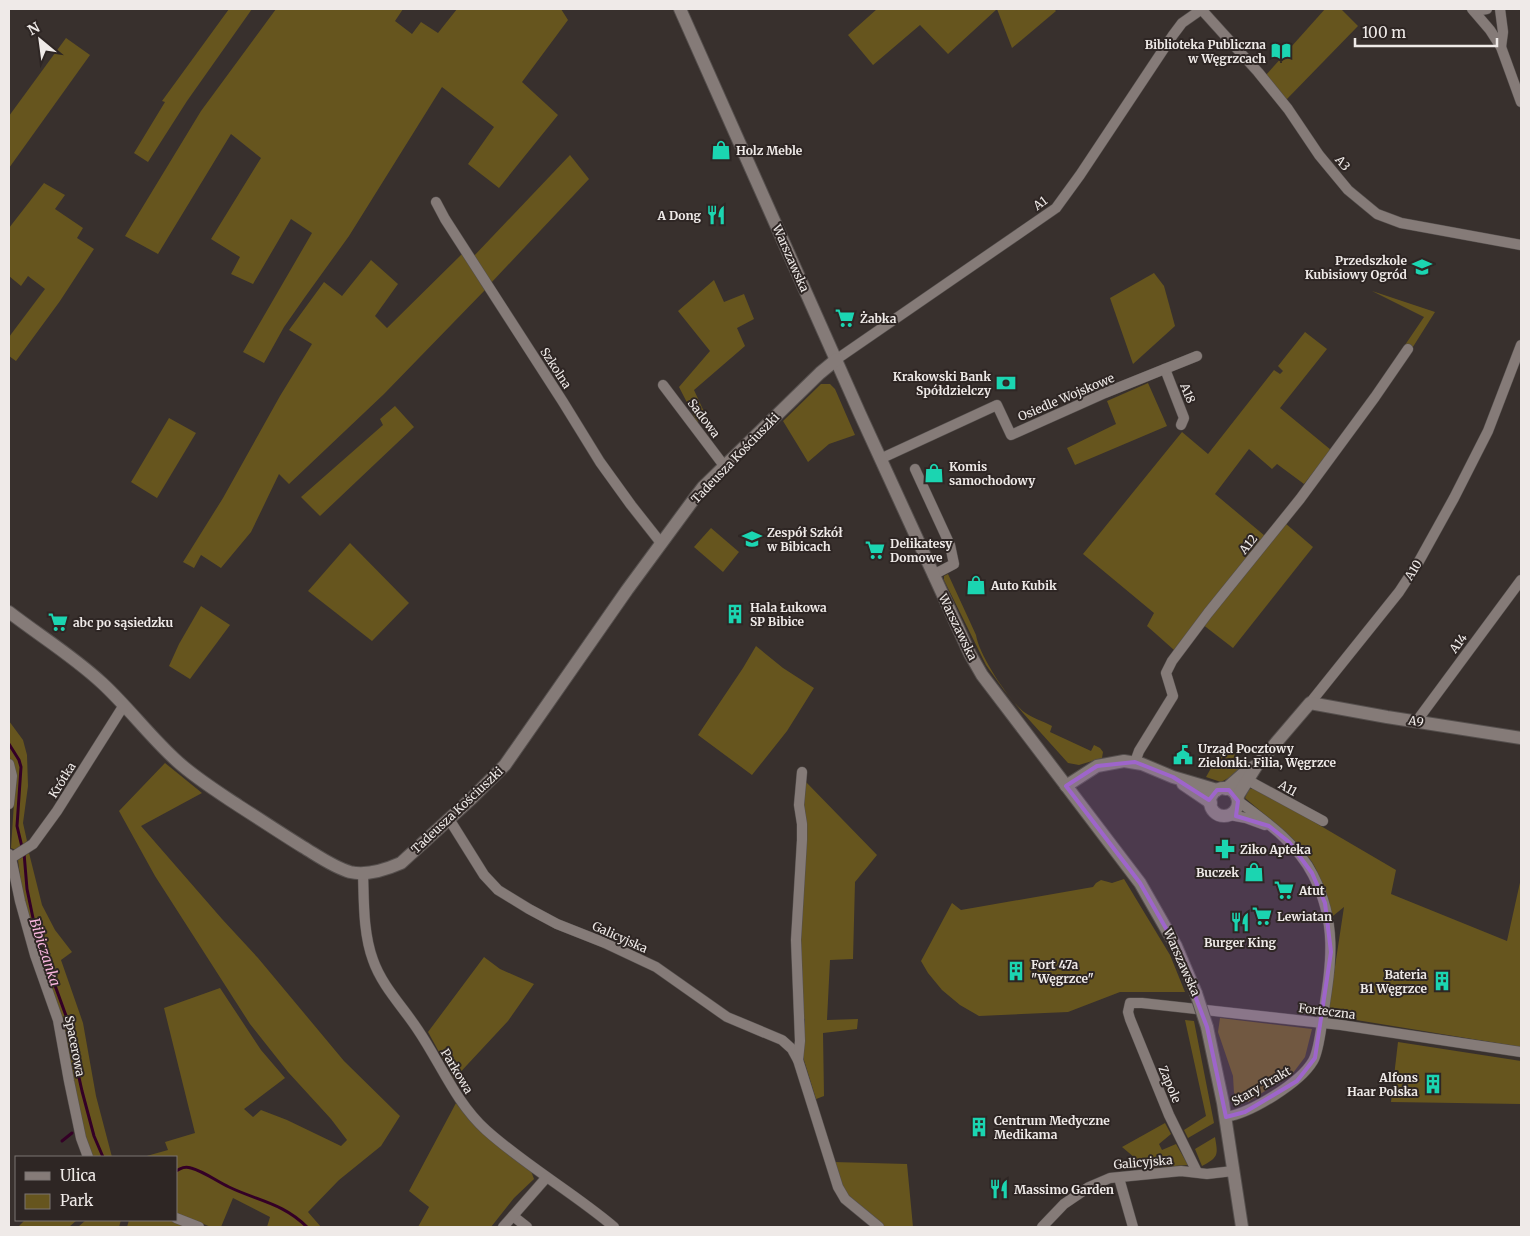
<svg xmlns="http://www.w3.org/2000/svg" width="1530" height="1236" viewBox="0 0 1530 1236" font-family="Merriweather,serif">
	<style>
		.green { fill: #66551e }
		.lines { fill: none; stroke-linecap: round; stroke-linejoin: round }
		.stream { stroke: #340026; stroke-width: 3 }
		.street-casing { stroke: #554f4d; stroke-width: 11 }
		.secondary-casing { stroke: #554f4d; stroke-width: 14 }
		.street { stroke: #857b78; stroke-width: 10 }
		.secondary { stroke: #857b78; stroke-width: 12 }
		.secondary-bridge-casing { stroke: #554f4d; stroke-width: 14; stroke-linecap: butt }
		.secondary-bridge { stroke: #857b78; stroke-width: 12 }
		.marked { fill: #9e65cb; fill-opacity: 0.2; stroke: #9e65cb; stroke-width: 4; stroke-linejoin: round }
		.labels { text-anchor: middle; dominant-baseline: central; stroke-width: 4; stroke-linejoin: round; paint-order: stroke }
		.poi-label { font-size: 12px; font-weight: bold; fill: #efeae8; stroke: #2e2624; text-anchor: start }
		.street-label { font-size: 12px; fill: #efeae8; stroke: #2e2624 }
		.water-label { font-size: 14px; font-style: italic; fill: #f8b5de; stroke: #2e2624 }
	</style>
	<rect width="100%" height="100%" fill="#38302d"/>
	<g class="green">
		<path d="M229 9H252L187 101 148 162 134 153 165 102 162 101Z"/>
		<path d="M276 9H403L395 21 412 34 421 22 438 33 457 9H561L568 20 522 82 558 115 499 188 468 164 494 127 442 87 349 236 305 297 284 327 264 363 243 352 312 233 291 219 253 284 231 274 240 257 211 239 261 158 231 134 158 254 125 236 201 111Z"/>
		<path d="M877 9H997L948 54 920 25 873 65 848 35Z"/>
		<path d="M997 9H1054L1056 11 1012 48Z"/>
		<path d="M1325 9H1341L1358 26 1286 100 1266 75Z"/>
		<path d="M66 38 90 55 9 168V116Z"/>
		<path d="M570 155 589 179 491 283 473 257Z"/>
		<path d="M44 183 65 195 55 209 83 228 77 238 94 249 60 301 16 361 9 356V337L45 289 28 276 21 286 9 276V228Z"/>
		<path d="M462 254 485 290 384 394 289 484 279 474 251 532 221 568 201 555 194 568 183 562 223 498 280 396 312 344 289 330 324 282 342 296 371 260 398 284 375 316 387 328Z"/>
		<path d="M1154 273 1164 286 1175 326 1133 364 1110 298Z"/>
		<path d="M714 280 724 302 744 294 754 319 737 328 745 346 694 390 706 416 697 422 679 387 710 351 678 311Z"/>
		<path d="M1372 291 1435 312 1411 350 1405 345 1424 317Z"/>
		<path d="M1305 332 1327 349 1280 408 1331 450 1304 484 1277 464 1272 469 1249 449 1215 494 1265 536 1174 650 1147 626 1154 613 1083 554 1182 432 1208 454 1274 370 1280 374 1283 371 1278 366Z"/>
		<path d="M1148 383 1167 426 1075 465 1067 448 1116 424 1107 401Z"/>
		<path d="M821 384H830L835 389 855 435 829 444 808 462 783 421Z"/>
		<path d="M395 406 414 427 320 516 301 497 383 425 380 419Z"/>
		<path d="M169 418 196 433 157 498 131 482Z"/>
		<path d="M1285 523 1313 547 1233 648 1202 624Z"/>
		<path d="M711 528 739 552 723 572 694 547Z"/>
		<path d="M350 543 409 603 372 641 308 591Z"/>
		<path d="M948 574 976 635C979 655 1008 699 1024 712 1032 718 1043 721 1052 726L1050 732 1091 751 1094 745 1100 748 1103 752 1102 758 1079 765 1068 763 1023 713 1004 690 986 665 944 580V576Z"/>
		<path d="M201 606 230 625 190 679 169 666 179 644Z"/>
		<path d="M756 646 783 668 814 688 787 731 752 775 698 735 743 668Z"/>
		<path d="M9 721 23 740 27 755 28 786 23 823 27 841 18 851 11 848 16 773 9 756Z"/>
		<path d="M1223 747 1246 762 1232 776 1221 782 1206 777Z"/>
		<path d="M165 763 202 793 141 826 222 919 258 958 344 1061 400 1116 381 1146 339 1180 308 1212 321 1227H267L270 1217 233 1198 221 1227H211L176 1213V1157H143L168 1150 165 1142 195 1133 164 1008 220 988 261 1050 285 1078 244 1109 253 1117 261 1110 287 1120 341 1146 347 1140 331 1119 288 1072 250 1024 155 876 119 811Z"/>
		<path d="M806 782 877 855 855 882 853 959 830 960 827 1020 858 1019 857 1029 823 1033 824 1096 816 1099 803 1057 805 1019 803 1018 800 962 806 817 804 805Z"/>
		<path d="M1256 788 1396 870 1391 894 1507 941 1521 878V1047L1338 1017 1329 1006 1344 907 1333 916C1327 898 1322 878 1312 862 1295 836 1268 818 1245 798L1249 789Z"/>
		<path d="M29 853 42 905 55 930 72 952 61 960 83 1023 96 1096 112 1157H92L84 1135 23 899 18 860Z"/>
		<path d="M1124 879 1170 955 1185 992H1120L1068 1012 979 1016 960 1005 942 990 928 973 921 961 952 903 961 910 1093 887 1096 883 1101 880 1112 883Z"/>
		<path d="M484 957 500 969 534 984 508 1021 454 1079 428 1032Z"/>
		<path d="M1220 1018 1312 1029 1305 1057 1293 1073 1248 1102 1234 1093 1233 1076 1218 1032Z"/>
		<path d="M1185 1020 1194 1021 1214 1123 1188 1138 1184 1130 1206 1116Z"/>
		<path d="M1398 1042 1521 1061V1104L1391 1102Z"/>
		<path d="M456 1103C478 1131 503 1149 531 1171L534 1179 514 1198 491 1227H418L429 1207 409 1191Z"/>
		<path d="M1165 1123 1171 1134 1159 1144 1162 1150 1176 1144 1188 1165 1147 1168 1122 1147Z"/>
		<path d="M1215 1137C1218 1155 1219 1157 1202 1166L1195 1149Z"/>
		<path d="M833 1162 907 1164 913 1227H884L847 1197Z"/>
		<path d="M25 1220H77L69 1227H22L19 1226Z"/>
		<path d="M86 1220H121L119 1227H78Z"/>
		<path d="M129 1220H169L188 1227H127Z"/>
	</g>
	<g class="lines">
		<g class="stream">
			<path d="M9 744 19 760 21 767 17 826 22 847"/>
			<path d="M24 853 27 889 34 923 41 947 69 1024 74 1055 82 1091 94 1136 103 1157"/>
			<path d="M62 1141 72 1133"/>
			<path d="M176 1171C181 1168 185 1166 191 1168 205 1172 216 1181 229 1187 258 1201 283 1203 307 1227"/>
		</g>
		<defs>
			<g id="street">
				<path d="M1201 9 1258 72 1288 109 1319 155 1348 190 1377 214 1401 223 1521 245"/>
				<path d="M1472 9 1490 30 1501 47 1521 102"/>
				<path d="M1500 9 1503 32 1501 47"/>
				<path d="M1474 11 1487 9"/>
				<path d="M436 202 445 219 563 402 600 462 631 505 661 543"/>
				<path d="M837 359 1056 208 1080 175 1173 35 1182 23 1202 9"/>
				<path d="M1165 369 1184 418 1181 425"/>
				<path d="M663 385 725 467"/>
				<path d="M880 459 997 405 1011 435 1105 393 1197 356"/>
				<path d="M915 469 950 545 954 564 933 575"/>
				<path d="M1310 703 1399 592 1418 563 1454 498 1488 431 1521 345"/>
				<path d="M1416 722 1521 580"/>
				<path d="M1135 762 1139 751 1173 696 1166 673 1172 661 1208 613 1300 499 1375 397 1408 349"/>
				<path d="M9 764 12 776 9 804"/>
				<path d="M1243 775 1251 782 1323 821"/>
				<path d="M1230 815 1246 818 1265 825"/>
				<path d="M449 819 484 875 498 890 529 909 557 924 605 943 656 967 727 1017 782 1040 792 1049 798 1060 838 1187 845 1199 879 1227"/>
				<path d="M9 854 11 858 20 901 35 955 58 1020 69 1081 81 1138 88 1157"/>
				<path d="M11 858 33 844 57 811 124 705"/>
				<path d="M363 873C364 901 363 933 373 960 382 986 403 1007 418 1030 441 1064 456 1103 486 1130 526 1166 574 1193 614 1227"/>
				<path d="M798 1060 800 1041 796 940 802 840V824L799 805 802 772"/>
				<path d="M1226 1117C1251 1113 1300 1083 1313 1061 1319 1051 1321 1028 1323 1016 1331 964 1338 924 1313 875 1297 843 1265 821 1238 801"/>
				<path d="M1197 1172 1169 1115 1130 1019 1128 1012 1130 1003H1142L1341 1025 1521 1052"/>
				<path d="M1119 1178 1133 1227"/>
				<path d="M513 1216 527 1227"/>
				<path d="M176 1218 199 1227"/>
				<path d="M503 1227 546 1178"/>
				<path d="M1042 1227 1064 1204 1089 1187 1110 1178 1181 1171 1207 1174 1233 1171"/>
			</g>
			<g id="secondary">
				<path d="M680 9 860 414 970 654 982 675 1140 883 1176 946 1196 993"/>
				<path d="M9 612C40 636 73 656 102 683 129 708 151 738 178 762 197 779 218 792 239 806 261 820 282 834 303 847 318 856 333 867 350 872 367 876 385 870 401 863L472 798 505 765 627 590 691 503 703 487 820 373 837 359"/>
				<path d="M1183 784 1211 803"/>
				<path d="M1066 786 1097 766 1124 761 1142 764 1173 777 1217 790"/>
				<circle cx="1224" cy="802" r="14"/>
				<path d="M1226 789 1243 774 1255 766"/>
				<path d="M1237 797 1257 765 1310 703 1387 717 1521 738"/>
				<path d="M1207 1027 1223 1103 1242 1227"/>
			</g>
		</defs>
		<use href="#street" class="street-casing"/>
		<use href="#secondary" class="secondary-casing"/>
		<use href="#street" class="street"/>
		<use href="#secondary" class="secondary"/>
		<defs>
			<path id="secondary-bridge" d="M1196 993 1207 1027"/>
		</defs>
		<use href="#secondary-bridge" class="secondary-bridge-casing"/>
		<use href="#secondary-bridge" class="secondary-bridge"/>
	</g>
	<path class="marked" d="M1135 762 1173 777 1209 800 1217 790H1229L1238 801 1236 816 1269 826 1289 842 1312 873 1325 903 1331 952 1315 1058 1297 1081 1245 1112 1226 1117 1207 1027 1176 946 1140 883 1066 786 1097 766Z"/>
	<defs>
		<symbol id="library-bare" viewBox="-9 -9 18 18"><path d="M-6-4Q-3-5.5-.7-3.5V5Q-3 3-6 4ZM6-4Q3-5.5 .7-3.5V5Q3 3 6 4Z" fill="#1bd5b1" stroke="#2e2624" stroke-width="2.5" paint-order="stroke"/></symbol>
		<symbol id="shop-bare" viewBox="-9 -9 18 18"><path d="M-5-2.5h2.3a2.7 3.5 0 0 1 5.4 0H5L5.5 6h-11ZM-1.5-2.5h3a1.5 2.3 0 0 0-3 0Z" fill="#1bd5b1" stroke="#2e2624" stroke-width="2.5" paint-order="stroke"/></symbol>
		<symbol id="restaurant-bare" viewBox="-9 -9 18 18"><path d="M-5-6h1v4h1v-4h1v4h1v-4h1v5L-1.5 .5V6h-2V.5L-5-1ZM5-6V6H3V1.5H1.5Q1.5-4 5-6Z" fill="#1bd5b1" stroke="#2e2624" stroke-width="2.5" paint-order="stroke"/></symbol>
		<symbol id="school-bare" viewBox="-9 -9 18 18"><path d="M0-5L7-2L0 1L-7-2ZM-4 1L0 2.5L4 1V4Q0 6-4 4Z" fill="#1bd5b1" stroke="#2e2624" stroke-width="2.5" paint-order="stroke"/></symbol>
		<symbol id="supermarket-bare" viewBox="-9 -9 18 18"><path d="M-6-5.5h2.5l.6 2H6L4.5 2H-2.5L-4.4-4H-6ZM-1.5 3.2a1.3 1.3 0 1 0 .1 0ZM3 3.2a1.3 1.3 0 1 0 .1 0Z" fill="#1bd5b1" stroke="#2e2624" stroke-width="2.5" paint-order="stroke"/></symbol>
		<symbol id="bank-bare" viewBox="-9 -9 18 18"><path d="M-6-4H6V4H-6ZM0-2.3a2.3 2.3 0 1 0 0 4.6a2.3 2.3 0 1 0 0-4.6Z" fill="#1bd5b1" stroke="#2e2624" stroke-width="2.5" paint-order="stroke"/></symbol>
		<symbol id="building-bare" viewBox="-9 -9 18 18"><path d="M-4-6H4V6H1V3H-1V6H-4ZM-2.5-4.3h1.7v1.8h-1.7ZM.8-4.3h1.7v1.8H.8ZM-2.5-1h1.7V.8h-1.7ZM.8-1h1.7V.8H.8Z" fill="#1bd5b1" stroke="#2e2624" stroke-width="2.5" paint-order="stroke"/></symbol>
		<symbol id="civic-bare" viewBox="-9 -9 18 18"><path d="M-.6-6.5H3V-4.5H.6V-3L4-1V1h2V6H-6V1h2V-1L-.6-3ZM-1.2 2.5V6h2.4V2.5Z" fill="#1bd5b1" stroke="#2e2624" stroke-width="2.5" paint-order="stroke"/></symbol>
		<symbol id="pharmacy-bare" viewBox="-9 -9 18 18"><path d="M-2-6h4v4h4v4h-4v4h-4v-4h-4v-4h4Z" fill="#1bd5b1" stroke="#2e2624" stroke-width="2.5" paint-order="stroke"/></symbol>
	</defs>
	<g fill-rule="evenodd">
		<use href="#library-bare" x="1267" y="37" width="28" height="28"/>
		<use href="#shop-bare" x="707" y="136" width="28" height="28"/>
		<use href="#restaurant-bare" x="702" y="201" width="28" height="28"/>
		<use href="#school-bare" x="1408" y="253" width="28" height="28"/>
		<use href="#supermarket-bare" x="831" y="304" width="28" height="28"/>
		<use href="#bank-bare" x="992" y="369" width="28" height="28"/>
		<use href="#shop-bare" x="920" y="459" width="28" height="28"/>
		<use href="#school-bare" x="738" y="525" width="28" height="28"/>
		<use href="#supermarket-bare" x="861" y="536" width="28" height="28"/>
		<use href="#shop-bare" x="962" y="571" width="28" height="28"/>
		<use href="#building-bare" x="721" y="600" width="28" height="28"/>
		<use href="#supermarket-bare" x="44" y="608" width="28" height="28"/>
		<use href="#civic-bare" x="1169" y="741" width="28" height="28"/>
		<use href="#pharmacy-bare" x="1211" y="835" width="28" height="28"/>
		<use href="#shop-bare" x="1240" y="858" width="28" height="28"/>
		<use href="#supermarket-bare" x="1270" y="876" width="28" height="28"/>
		<use href="#supermarket-bare" x="1248" y="902" width="28" height="28"/>
		<use href="#restaurant-bare" x="1226" y="908" width="28" height="28"/>
		<use href="#building-bare" x="1002" y="957" width="28" height="28"/>
		<use href="#building-bare" x="1428" y="967" width="28" height="28"/>
		<use href="#building-bare" x="1419" y="1070" width="28" height="28"/>
		<use href="#building-bare" x="965" y="1113" width="28" height="28"/>
		<use href="#restaurant-bare" x="985" y="1175" width="28" height="28"/>
	</g>
	<g class="labels">
		<g class="poi-label">
			<text x="1266" y="44" text-anchor="end">Biblioteka Publiczna<tspan x="1266" dy="14">w Węgrzcach</tspan></text>
			<text x="736" y="150">Holz Meble</text>
			<text x="701" y="215" text-anchor="end">A Dong</text>
			<text x="1407" y="260" text-anchor="end">Przedszkole<tspan x="1407" dy="14">Kubisiowy Ogród</tspan></text>
			<text x="860" y="318">Żabka</text>
			<text x="991" y="376" text-anchor="end">Krakowski Bank<tspan x="991" dy="14">Spółdzielczy</tspan></text>
			<text x="949" y="466">Komis<tspan x="949" dy="14">samochodowy</tspan></text>
			<text x="767" y="532">Zespół Szkół<tspan x="767" dy="14">w Bibicach</tspan></text>
			<text x="890" y="543">Delikatesy<tspan x="890" dy="14">Domowe</tspan></text>
			<text x="991" y="585">Auto Kubik</text>
			<text x="750" y="607">Hala Łukowa<tspan x="750" dy="14">SP Bibice</tspan></text>
			<text x="73" y="622">abc po sąsiedzku</text>
			<text x="1198" y="748">Urząd Pocztowy<tspan x="1198" dy="14">Zielonki. Filia, Węgrzce</tspan></text>
			<text x="1240" y="849">Ziko Apteka</text>
			<text x="1239" y="872" text-anchor="end">Buczek</text>
			<text x="1299" y="890">Atut</text>
			<text x="1277" y="916">Lewiatan</text>
			<text x="1240" y="942" text-anchor="middle">Burger King</text>
			<text x="1031" y="964">Fort 47a<tspan x="1031" dy="14">"Węgrzce"</tspan></text>
			<text x="1427" y="974" text-anchor="end">Bateria<tspan x="1427" dy="14">B1 Węgrzce</tspan></text>
			<text x="1418" y="1077" text-anchor="end">Alfons<tspan x="1418" dy="14">Haar Polska</tspan></text>
			<text x="994" y="1120">Centrum Medyczne<tspan x="994" dy="14">Medikama</tspan></text>
			<text x="1014" y="1189">Massimo Garden</text>
		</g>
		<g class="street-label">
			<text transform="translate(1343 163) rotate(50)">A3</text>
			<text transform="translate(1040 203) rotate(-37)">A1</text>
			<text transform="translate(791 258) rotate(66)">Warszawska</text>
			<text transform="translate(556 368) rotate(57)">Szkolna</text>
			<text transform="translate(1188 393) rotate(68)">A18</text>
			<text transform="translate(1066 397) rotate(-23)">Osiedle Wojskowe</text>
			<text transform="translate(704 418) rotate(53)">Sadowa</text>
			<text transform="translate(735 458) rotate(-46)">Tadeusza Kościuszki</text>
			<text transform="translate(1248 544) rotate(-51)">A12</text>
			<text transform="translate(1413 570) rotate(-58)">A10</text>
			<text transform="translate(958 627) rotate(64)">Warszawska</text>
			<text transform="translate(1458 643) rotate(-53)">A14</text>
			<text transform="translate(1416 721) rotate(9)">A9</text>
			<text transform="translate(62 780) rotate(-58)">Krótka</text>
			<text transform="translate(1288 788) rotate(29)">A11</text>
			<text transform="translate(457 810) rotate(-43)">Tadeusza Kościuszki</text>
			<text transform="translate(620 937) rotate(24)">Galicyjska</text>
			<text transform="translate(1182 962) rotate(66)">Warszawska</text>
			<text transform="translate(1327 1011) rotate(7)">Forteczna</text>
			<text transform="translate(75 1046) rotate(79)">Spacerowa</text>
			<text transform="translate(457 1071) rotate(59)">Parkowa</text>
			<text transform="translate(1170 1084) rotate(67)">Zapole</text>
			<text transform="translate(1261 1086) rotate(-30)">Stary Trakt</text>
			<text transform="translate(1143 1162) rotate(-5)">Galicyjska</text>
		</g>
		<g class="water-label">
			<text transform="translate(45 952) rotate(72)">Bibiczanka</text>
		</g>
	</g>
	<rect width="1530" height="1236" fill="none" stroke="#efeae8" stroke-width="20"/>
	<rect x="15" y="1156" width="162" height="65" fill="#2e2624" stroke="#7b7472"/>
	<rect x="25" y="1172" width="25" height="8" fill="#857b78" stroke="#7b7472"/>
	<text x="60" y="1181" font-size="15" fill="#efeae8">Ulica</text>
	<rect x="25" y="1194" width="25" height="15" fill="#66551e" stroke="#7b7472"/>
	<text x="60" y="1206" font-size="15" fill="#efeae8">Park</text>
	<g transform="translate(40 40) rotate(331)" stroke="#2e2624" stroke-width="4" paint-order="stroke">
	<path d="M0-4L9 19L0 12L-9 19Z" fill="#efeae8"/>
	<text y="-8" font-size="14" font-weight="bold" text-anchor="middle" fill="#efeae8">N</text>
	</g>
	<path d="M1355 38v8h142v-8" fill="none" stroke="#efeae8" stroke-width="2.5"/>
	<text x="1362" y="38" font-size="15" fill="#efeae8" stroke="#2e2624" stroke-width="4" paint-order="stroke">100 m</text>
</svg>
